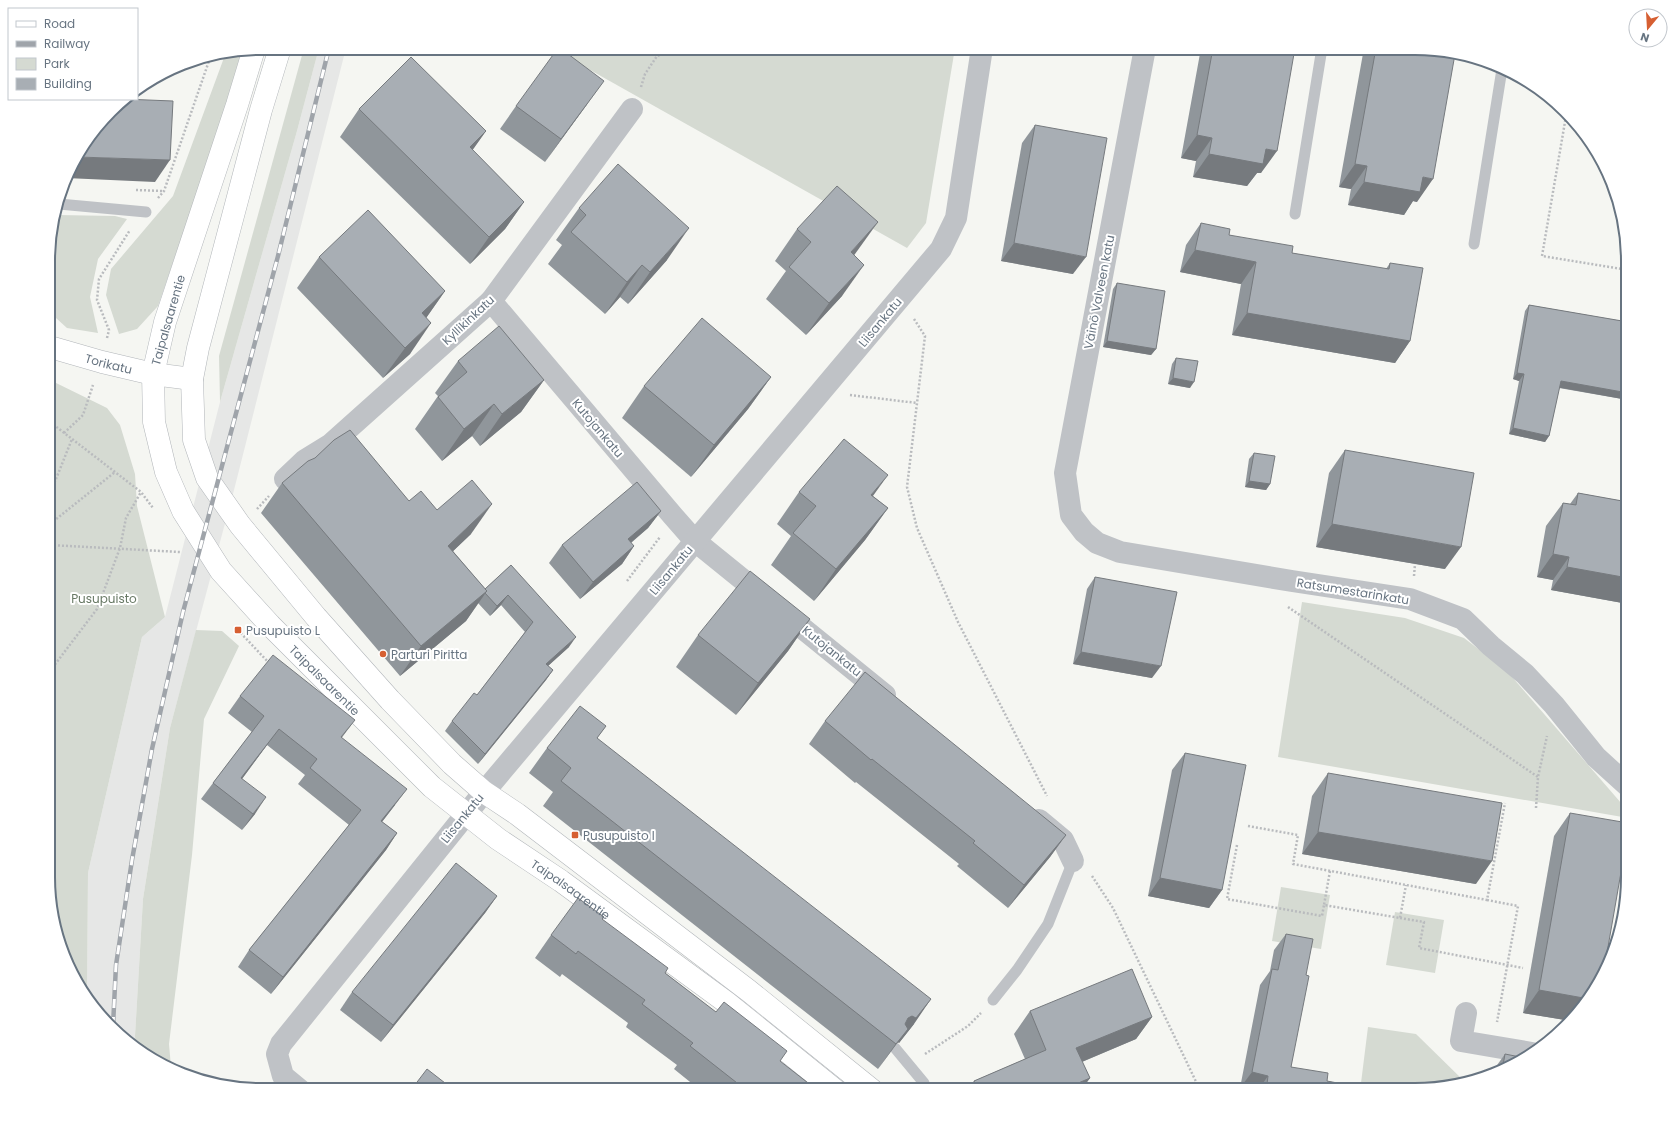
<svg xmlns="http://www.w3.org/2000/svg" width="1676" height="1138" viewBox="0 0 1676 1138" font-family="Poppins,sans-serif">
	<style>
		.built { fill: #e6e7e6 }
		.green { fill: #d5dad2 }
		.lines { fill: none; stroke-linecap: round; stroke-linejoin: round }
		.secondary-casing { stroke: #b2b6ba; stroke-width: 23 }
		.path { stroke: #b9bbbe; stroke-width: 2.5; stroke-dasharray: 2 2; stroke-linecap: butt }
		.lane { stroke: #bfc2c6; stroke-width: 11 }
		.street { stroke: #bfc2c6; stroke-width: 22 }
		.secondary { stroke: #fff; stroke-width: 22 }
		.rail-casing { stroke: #9fa4aa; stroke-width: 4.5 }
		.rail { stroke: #fff; stroke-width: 3; stroke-dasharray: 9; stroke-linecap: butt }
		.wall { fill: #90969b }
		.shaded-wall { fill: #767a7e }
		.building { fill: #a8aeb4; stroke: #767a7e }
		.poi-dot { fill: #d65f32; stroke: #fff; stroke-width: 1.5 }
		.labels { text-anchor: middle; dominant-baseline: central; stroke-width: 4; stroke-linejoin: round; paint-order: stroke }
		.street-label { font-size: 12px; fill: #677481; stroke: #fff }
		.park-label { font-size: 12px; fill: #687965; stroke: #fff }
		.poi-label { font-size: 12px; fill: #677481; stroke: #fff; text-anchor: start }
		.rim { fill: none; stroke: #677481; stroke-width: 2 }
	</style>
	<rect width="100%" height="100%" fill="#f5f6f2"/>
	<path class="built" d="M319 48H346L234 490 170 728 143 899 135 1036 136 1049 131 1046 87 996 88 873 142 637 165 617 220 402 297 131Z"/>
	<g class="green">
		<path d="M304 48H319L297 131 220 402 219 356Z"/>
		<path d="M551 48H955L926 223 907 248Z"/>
		<path d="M246 51 158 306 137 329 119 334 106 295 111 269 173 196 225 55Z"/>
		<path d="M58 215 115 216 127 219 98 259 90 297 98 333 67 328 56 318 54 298Z"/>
		<path d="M50 380 107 408 120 425 135 474 137 506 165 617 142 637 88 873 87 996 76 983 50 905Z"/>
		<path d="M1302 602 1405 618 1464 638 1506 670 1628 811V818L1278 757Z"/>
		<path d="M196 630 222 631 239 646 204 719 192 855 169 1044 171 1067 136 1049 135 1036 143 899 170 728Z"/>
		<path d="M1281 887 1330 895 1321 949 1272 941Z"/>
		<path d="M1395 912 1444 920 1435 973 1386 965Z"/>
		<path d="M1368 1027 1416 1034 1466 1083 1407 1090 1361 1083Z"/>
	</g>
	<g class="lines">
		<defs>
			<g id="secondary">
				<path d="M280 48 261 110 198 348 192 379 194 440 207 478 240 525 316 617 390 700 452 764 484 792 517 814 749 991 872 1090"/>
				<path id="s1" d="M254 49 237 105 165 322 153 374 154 422 166 472 183 511 221 571 270 625 432 787 498 839 561 881 726 1002 835 1090"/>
				<path id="s2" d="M50 347 102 362 153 374 192 379"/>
			</g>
		</defs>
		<use href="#secondary" class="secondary-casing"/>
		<g class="path">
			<path d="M641 87 645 74 657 56 682 48"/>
			<path d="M1566 116 1542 256 1628 270"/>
			<path d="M136 190 163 191"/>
			<path d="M158 198 164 191 210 58"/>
			<path d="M914 319 925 336 907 487 917 528 958 622 1047 796"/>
			<path d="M107 338 109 330 97 300 99 279 130 230"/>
			<path d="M850 395 917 403"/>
			<path d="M50 422 141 492 153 508"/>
			<path d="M64 433 83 415 93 385"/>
			<path d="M50 494 72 439"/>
			<path d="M257 509 269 496"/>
			<path d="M50 524 115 472"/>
			<path d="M50 545 180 552"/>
			<path d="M1414 576 1415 564"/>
			<path d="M627 581 660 537"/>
			<path d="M1288 607 1538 777"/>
			<path d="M238 630 269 663"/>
			<path d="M50 671 97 609 120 548 126 518 141 492"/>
			<path d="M1536 808 1538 777 1547 736"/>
			<path d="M1248 826 1298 835 1293 864 1487 900 1505 803"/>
			<path d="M1237 845 1227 899 1322 916 1324 905"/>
			<path d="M1330 871 1324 905 1400 918 1406 885"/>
			<path d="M1092 876 1113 908 1200 1090"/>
			<path d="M1487 900 1518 906 1497 1022"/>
			<path d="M1400 918 1424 922 1419 948 1523 968"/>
			<path d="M925 1054 968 1026 981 1013"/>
		</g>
		<g class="lane">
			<path d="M59 204 146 212"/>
			<path d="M1295 214 1322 48"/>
			<path d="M1474 244 1502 69"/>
			<path d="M993 1000 1017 970 1048 924 1073 861"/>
			<path d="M895 1048 924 1083 925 1090"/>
		</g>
		<g class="street">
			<path d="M1145 48 1065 473 1071 515 1084 532 1097 543 1120 552 1292 581 1410 599 1463 619 1491 646 1525 674 1554 705 1596 757 1628 786"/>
			<path d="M491 301 673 516 695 541 885 695"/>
			<path d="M285 479 305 460 331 444 491 301 632 109"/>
			<path d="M1039 820 1063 840 1073 861"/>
			<path d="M1466 1013 1461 1041 1532 1053"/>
			<path d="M300 1090 283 1076 277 1054 281 1044 484 792 941 249 956 218 982 48"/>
		</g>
		<use href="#secondary" class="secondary"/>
		<defs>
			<path id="rail" d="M113 1026 116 965 132 860 152 749 183 612 278 256 329 48"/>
		</defs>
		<use href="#rail" class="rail-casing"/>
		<use href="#rail" class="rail"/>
	</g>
	<g class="wall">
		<path d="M1201 48H1295L1261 173H1257L1247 186 1193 177 1196 161 1181 158Z"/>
		<path d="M1364 48H1429L1417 202 1413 201 1404 215 1348 205 1351 189 1339 187Z"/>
		<path d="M588 103 545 162 500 129 516 106Z"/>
		<path d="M359 109 486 131 472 150 524 202 505 229 470 264 340 137Z"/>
		<path d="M1035 125 1073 274 1001 261 1022 143Z"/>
		<path d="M579 208 667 260 628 304 620 297 605 314 548 264 562 245 556 240Z"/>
		<path d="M1201 223 1229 235 1292 253 1386 269 1390 263 1410 341 1395 363 1232 335 1241 284 1180 272 1186 245Z"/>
		<path d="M797 229 855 255 842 296 806 335 766 299 786 271 775 261Z"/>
		<path d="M319 257 445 291 426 318 410 354 383 378 297 288Z"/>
		<path d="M1117 283 1156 349 1151 355 1103 347 1113 289Z"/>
		<path d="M1529 305 1628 322V400L1559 388 1549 436 1545 442 1509 434 1519 381 1513 379 1525 311Z"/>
		<path d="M1176 358 1190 388 1168 384 1172 364Z"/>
		<path d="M458 361 544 380 521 412 480 446 472 436 442 461 415 429 438 396 435 393Z"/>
		<path d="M771 377 748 409 691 477 622 418 644 386Z"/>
		<path d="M1345 450 1445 569 1316 547 1329 473Z"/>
		<path d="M1254 453 1270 484 1266 490 1245 487 1249 459Z"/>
		<path d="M282 483 409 501 437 510 471 534 453 551 485 589 511 565 569 647 548 666 553 670 546 680 478 764 445 731 452 721 477 695 525 632 501 605 490 616 478 603 466 621 400 676 261 513Z"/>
		<path d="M799 492 873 496 888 508 865 540 814 601 771 565 791 536 777 524Z"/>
		<path d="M1578 493 1628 502V604L1551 590 1553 580 1537 577 1546 526 1563 503 1570 504Z"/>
		<path d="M661 511 648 528 631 543 634 546 622 564 580 599 549 563 562 545Z"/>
		<path d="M1095 577 1152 678 1073 664 1087 589Z"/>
		<path d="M810 619 788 651 736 715 676 667 698 635Z"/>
		<path d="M240 696 342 738 395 805 382 822 397 833 386 850 271 994 238 967 249 950 349 825 298 784 305 775 267 745 242 779 255 814 242 830 201 799 213 783 252 732 228 713Z"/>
		<path d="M825 721 1066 835 1050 857 1008 908 957 866 959 864 856 782 855 783 809 744Z"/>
		<path d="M606 726 597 738 914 1024 899 1043 898 1042 878 1069 543 806 553 792 529 773 547 748Z"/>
		<path d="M1185 753 1222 890 1209 908 1148 896 1172 770Z"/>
		<path d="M1328 773 1476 884 1302 854 1312 796Z"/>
		<path d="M1570 813 1584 1007 1571 1021 1523 1013 1554 836Z"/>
		<path d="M497 896 485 913 381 1042 340 1010 352 992Z"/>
		<path d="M602 919 665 973 817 1090H700L674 1069 677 1065 626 1027 628 1023 562 974 560 977 535 958 551 935Z"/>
		<path d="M1286 934 1306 975 1291 1067 1327 1081 1374 1090H1248L1240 1088 1260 985 1270 971 1274 950Z"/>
		<path d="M1030 1011 1152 1017 1136 1039 1082 1062 1090 1078 1081 1090H968L974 1081 1025 1059 1014 1034Z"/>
		<path d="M1505 1054 1510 1068 1490 1075Z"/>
	</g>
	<g class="shaded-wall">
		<path d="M604 81 588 103 545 162 561 139Z"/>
		<path d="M486 131 467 158 470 147Z"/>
		<path d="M1197 135 1212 138 1196 161 1181 158Z"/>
		<path d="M1266 149 1277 151 1261 173H1257L1247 186 1193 177 1209 154Z"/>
		<path d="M78 157 170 160 155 182 66 178 70 166Z"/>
		<path d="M1355 164 1367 166 1351 189 1339 187Z"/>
		<path d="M1423 177 1433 179 1417 202 1413 201 1404 215 1348 205 1364 182Z"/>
		<path d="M524 202 505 229 470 264 489 237Z"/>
		<path d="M878 222 855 254 828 284 851 252Z"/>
		<path d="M689 228 667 260 628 304 650 272Z"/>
		<path d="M1014 243 1086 257 1073 274 1001 261Z"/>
		<path d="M1195 250 1256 262 1241 284 1180 272Z"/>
		<path d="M642 265 620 297 605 314 627 282Z"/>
		<path d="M864 265 842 296 806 335 829 303Z"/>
		<path d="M445 291 424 321 422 313Z"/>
		<path d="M1247 313 1410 341 1395 363 1232 335Z"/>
		<path d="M431 323 410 354 383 378 405 348Z"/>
		<path d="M1107 341 1156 349 1151 355 1103 347Z"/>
		<path d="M1517 373 1524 374 1519 381 1513 379Z"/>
		<path d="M771 377 748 409 691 477 714 445Z"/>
		<path d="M1173 378 1194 382 1190 388 1168 384Z"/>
		<path d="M544 380 521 412 480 446 502 414Z"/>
		<path d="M1561 381 1628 393V400L1556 387Z"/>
		<path d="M494 404 472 436 442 461 464 429Z"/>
		<path d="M1513 428 1549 436 1545 442 1509 434Z"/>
		<path d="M888 475 865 507 871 495Z"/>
		<path d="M1249 481 1270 484 1266 490 1245 487Z"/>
		<path d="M492 504 471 534 427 576 448 546Z"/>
		<path d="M888 508 865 540 814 601 836 569Z"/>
		<path d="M661 511 648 528 615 556 628 539Z"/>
		<path d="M1332 524 1461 547 1445 569 1316 547Z"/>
		<path d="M634 546 622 564 580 599 593 582Z"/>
		<path d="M1553 554 1569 557 1553 580 1537 577Z"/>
		<path d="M1567 567 1628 578V604L1551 590Z"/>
		<path d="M487 591 466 621 400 676 421 646Z"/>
		<path d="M508 595 501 605 490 616 497 606Z"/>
		<path d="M810 619 788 651 736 715 758 683Z"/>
		<path d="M576 637 569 647 539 674 546 664Z"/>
		<path d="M1081 652 1161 666 1152 678 1073 664Z"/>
		<path d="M553 670 546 680 478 764 485 754Z"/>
		<path d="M355 720 343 736 330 753 341 737Z"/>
		<path d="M279 729 267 745 230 795 241 778Z"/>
		<path d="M407 789 395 805 370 837 381 821Z"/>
		<path d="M266 797 255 814 242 830 253 814Z"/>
		<path d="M1318 832 1492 861 1476 884 1302 854Z"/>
		<path d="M397 833 386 850 271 994 283 977Z"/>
		<path d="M1066 835 1050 857 1008 908 1024 885Z"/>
		<path d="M1160 878 1222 890 1209 908 1148 896Z"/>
		<path d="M497 896 485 913 381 1042 393 1025Z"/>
		<path d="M1539 990 1589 999 1584 1007 1571 1021 1523 1013Z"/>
		<path d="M931 999 914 1024 899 1043 898 1042 878 1069 897 1042 908 1018Z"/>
		<path d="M1152 1017 1136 1039 1060 1071 1076 1048Z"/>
		<path d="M1252 1072 1268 1076 1258 1090H1248L1240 1088Z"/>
		<path d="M1090 1078 1081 1090H1062Z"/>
		<path d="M1267 1084 1301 1090H1263Z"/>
	</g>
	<g class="building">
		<path d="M558 48H560L604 81 561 139 516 106Z"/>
		<path d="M1213 48H1295L1277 151 1266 149 1263 164 1209 154 1212 138 1197 135Z"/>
		<path d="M1376 48H1429L1455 54 1433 179 1423 177 1420 192 1364 182 1367 166 1355 164Z"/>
		<path d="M411 57 486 131 470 147 524 202 489 237 359 109Z"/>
		<path d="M123 99 173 101 170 160 78 157 120 101Z"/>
		<path d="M1035 125 1107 138 1086 257 1014 243Z"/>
		<path d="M618 164 689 228 650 272 642 265 627 282 571 232 586 215 579 208Z"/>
		<path d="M837 186 878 222 851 252 864 265 829 303 789 267 811 242 797 229Z"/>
		<path d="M368 210 445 291 422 313 431 323 405 348 319 257Z"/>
		<path d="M1201 223 1230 229 1229 235 1293 246 1292 253 1389 269 1390 263 1423 268 1410 341 1247 313 1256 262 1195 250Z"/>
		<path d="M1117 283 1165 291 1156 349 1107 341Z"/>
		<path d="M1529 305 1628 322V393L1561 381 1549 436 1513 428 1524 374 1517 373Z"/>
		<path d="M702 318 771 377 714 445 644 386Z"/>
		<path d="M499 326 544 380 502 414 494 404 464 429 438 397 467 372 458 361Z"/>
		<path d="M1176 358 1198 361 1194 382 1173 378Z"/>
		<path d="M350 430 409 501 421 491 437 510 472 480 492 504 448 546 487 591 421 646 282 483 308 461 315 458 334 440Z"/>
		<path d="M844 439 888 475 871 495 888 508 836 569 793 533 816 506 799 492Z"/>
		<path d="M1345 450 1474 473 1461 547 1332 524Z"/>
		<path d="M1254 453 1275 456 1270 484 1249 481Z"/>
		<path d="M637 482 661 511 628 539 634 546 593 582 562 545Z"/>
		<path d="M1578 493 1628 502V578L1567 567 1569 557 1553 554 1563 503 1576 505Z"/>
		<path d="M511 565 576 637 546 664 553 670 485 754 452 721 474 693 477 695 533 622 508 595 497 606 485 593 487 591 485 589Z"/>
		<path d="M750 571 810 619 758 683 698 635Z"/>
		<path d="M1095 577 1177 592 1161 666 1081 652Z"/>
		<path d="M273 655 355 720 341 737 407 789 381 821 397 833 283 977 249 950 361 810 310 768 317 759 279 729 241 778 266 797 253 814 213 783 264 716 240 696Z"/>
		<path d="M865 672 1066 835 1024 885 973 843 975 841 872 759 871 760 825 721Z"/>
		<path d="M580 706 606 726 597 738 931 999 916 1018 912 1016 908 1018 905 1024 908 1029 896 1044 561 781 571 768 547 748Z"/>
		<path d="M1185 753 1246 765 1222 890 1160 878Z"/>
		<path d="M1328 773 1502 803 1492 861 1318 832Z"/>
		<path d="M1570 813 1628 823V832L1604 970 1589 999 1539 990Z"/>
		<path d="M456 863 497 896 393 1025 352 992Z"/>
		<path d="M578 898 604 917 602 919 668 968 665 973 716 1012 724 1002 787 1051 780 1061 817 1090H746L690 1046 693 1043 642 1004 645 1000 578 951 576 954 551 935Z"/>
		<path d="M1286 934 1313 939 1306 975 1309 976 1291 1067 1328 1073 1327 1081 1374 1090H1301L1267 1084 1268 1076 1252 1072 1272 969 1278 970Z"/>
		<path d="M1132 969 1152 1017 1076 1048 1090 1078 1062 1090H977L974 1081 1046 1050 1030 1011Z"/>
		<path d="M1505 1054 1525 1058 1510 1068 1502 1071Z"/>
		<path d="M427 1069 454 1090H411Z"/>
	</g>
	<g class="poi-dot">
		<rect x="234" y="626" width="8" height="8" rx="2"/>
		<circle cx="383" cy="654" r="4"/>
		<rect x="571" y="831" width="8" height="8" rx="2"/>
	</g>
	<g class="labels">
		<g class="street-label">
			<text transform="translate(1099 292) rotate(-79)">Väinö Valveen katu</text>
			<text transform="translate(168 320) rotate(-74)">Taipalsaarentie</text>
			<text transform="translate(468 320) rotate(-43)">Kyllikinkatu</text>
			<text transform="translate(880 322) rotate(-50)">Liisankatu</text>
			<text stroke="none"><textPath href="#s2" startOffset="61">Torikatu</textPath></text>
			<text transform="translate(598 428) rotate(50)">Kutojankatu</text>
			<text transform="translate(671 570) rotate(-50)">Liisankatu</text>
			<text transform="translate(1353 591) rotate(9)">Ratsumestarinkatu</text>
			<text transform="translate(832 651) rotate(39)">Kutojankatu</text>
			<text stroke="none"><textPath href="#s1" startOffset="704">Taipalsaarentie</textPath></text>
			<text transform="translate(462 818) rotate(-51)">Liisankatu</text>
			<text stroke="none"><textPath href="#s1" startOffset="1028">Taipalsaarentie</textPath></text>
		</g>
		<g class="park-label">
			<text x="104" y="598">Pusupuisto</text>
		</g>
		<g class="poi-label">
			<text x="246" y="630">Pusupuisto L</text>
			<text x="391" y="654">Parturi Piritta</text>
			<text x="583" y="835">Pusupuisto I</text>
		</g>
	</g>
	<path d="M0 0H1676V1138H0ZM261 55H1415A206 206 0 0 1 1621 261V877A206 206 0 0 1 1415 1083H261A206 206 0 0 1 55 877V261A206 206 0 0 1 261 55Z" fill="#fff" fill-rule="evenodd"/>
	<path class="rim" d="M261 55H1415A206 206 0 0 1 1621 261V877A206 206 0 0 1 1415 1083H261A206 206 0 0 1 55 877V261A206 206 0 0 1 261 55Z"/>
	<rect x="8" y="8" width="130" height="92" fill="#ffffff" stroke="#c2c7cd"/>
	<rect x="16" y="21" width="20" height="6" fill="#ffffff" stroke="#c2c7cd"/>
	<text x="44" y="28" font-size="12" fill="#677481">Road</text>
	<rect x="16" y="41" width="20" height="6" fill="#9fa4aa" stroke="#c2c7cd"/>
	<text x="44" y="48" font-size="12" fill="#677481">Railway</text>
	<rect x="16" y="58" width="20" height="12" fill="#d5dad2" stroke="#c2c7cd"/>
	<text x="44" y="68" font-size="12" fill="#677481">Park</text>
	<rect x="16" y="78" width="20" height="12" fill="#a8aeb4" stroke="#c2c7cd"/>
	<text x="44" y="88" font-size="12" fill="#677481">Building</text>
	<g transform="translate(1648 28) rotate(198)"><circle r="19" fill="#ffffff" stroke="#c2c7cd"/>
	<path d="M0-3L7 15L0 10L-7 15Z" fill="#d65f32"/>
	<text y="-6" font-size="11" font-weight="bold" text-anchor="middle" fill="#677481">N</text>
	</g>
</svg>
